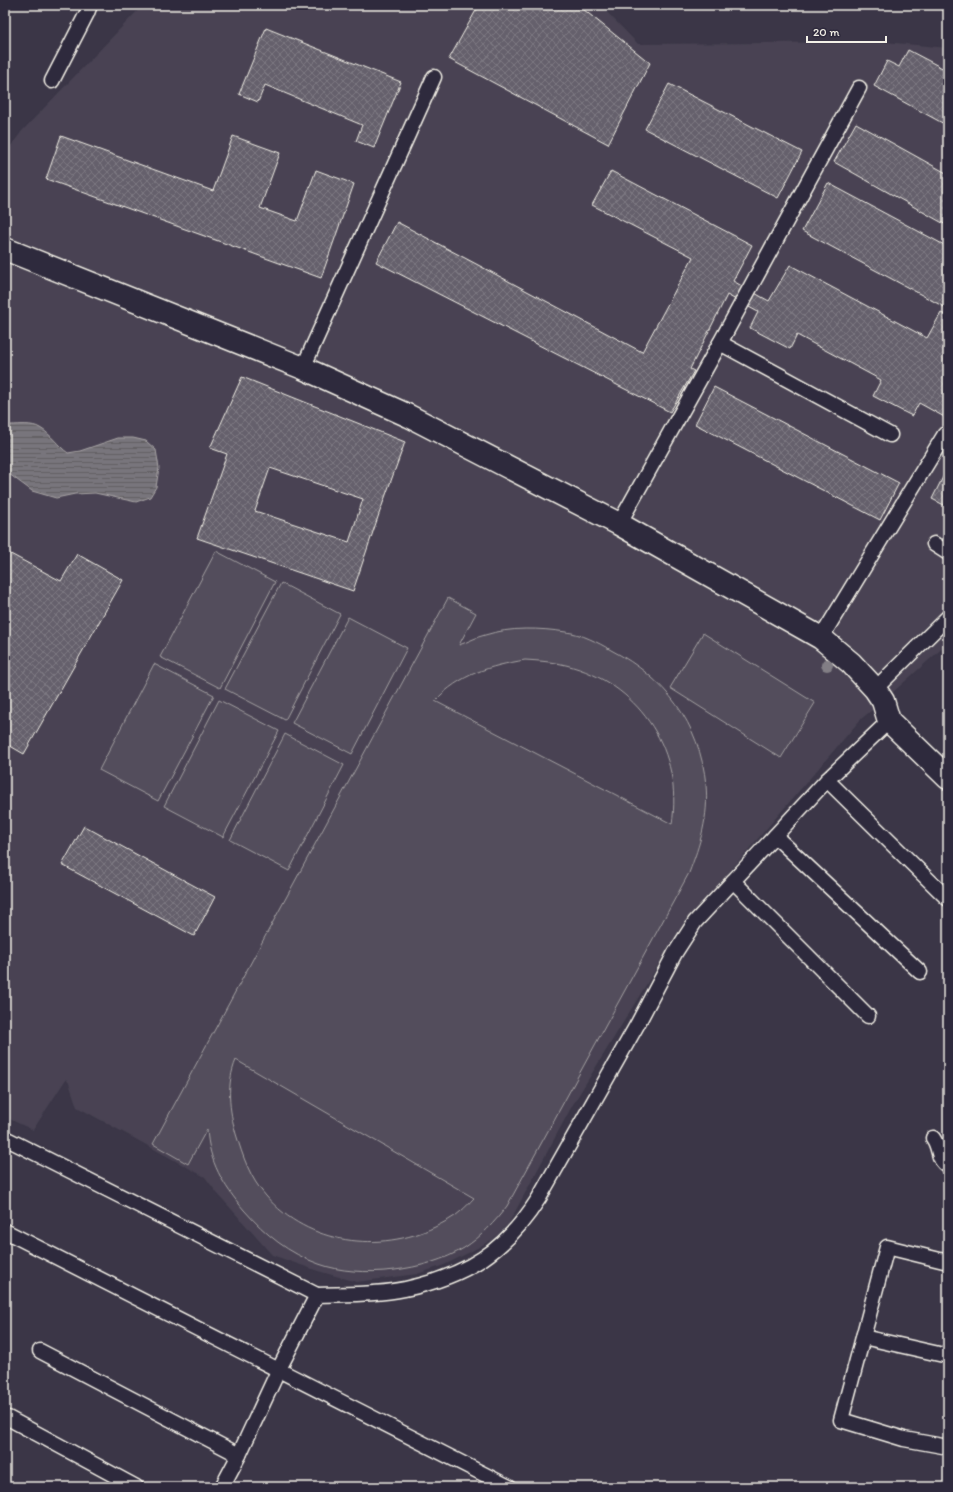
<svg xmlns="http://www.w3.org/2000/svg" width="953" height="1492" viewBox="0 0 953 1492" font-family="Itim,sans-serif">
	<style>
		.built { fill: #484352 }
		.park { fill: #534e5c; stroke: #a4a0a2; fill-rule: evenodd }
		.water { fill: url(#water-rules); stroke: #aaa6a7 }
		.building { fill: url(#building-cross-hatch); stroke: #f4f1e8; fill-rule: evenodd }
		.lines { fill: none; stroke-linecap: round; stroke-linejoin: round }
		.service-casing { stroke: #f4f1e8; stroke-width: 17 }
		.minor-casing { stroke: #f4f1e8; stroke-width: 25 }
		.service { stroke: #2f2a3d; stroke-width: 14 }
		.minor { stroke: #2f2a3d; stroke-width: 22 }
		.tree { fill: #827e85 }
	</style>
	<defs>
		<pattern id="water-rules" width="6" height="5" patternUnits="userSpaceOnUse"><rect width="6" height="5" fill="#78747b"/><path d="M0 2.5h6" fill="none" stroke="#636063"/></pattern>
		<pattern id="building-cross-hatch" width="8" height="8" patternUnits="userSpaceOnUse"><rect width="8" height="8" fill="#65616c"/><path d="M0 0l8 8M0 8l8-8" fill="none" stroke="#7c7881"/></pattern>
	</defs>
	<rect width="100%" height="100%" fill="#3b3647"/>
	<filter id="ink" filterUnits="userSpaceOnUse"><feTurbulence type="fractalNoise" baseFrequency=".025" numOctaves="2"/><feDisplacementMap in="SourceGraphic" scale="8" xChannelSelector="R" yChannelSelector="G"/><feConvolveMatrix kernelMatrix="1 2 1 2 8 2 1 2 1" color-interpolation-filters="sRGB"/></filter>
	<g filter="url(#ink)">
		<path class="built" d="M143 5H600L638 44 885 42 948 48V643L883 701 861 719 681 928 572 1106 509 1223 493 1239 470 1252 444 1265 417 1274 357 1282 318 1271 272 1255 217 1193 205 1177 77 1107 69 1083 66 1079 33 1130 5 1117V154L22 131Z"/>
		<g class="park">
			<path d="M216 551 275 582 220 688 160 657Z"/>
			<path d="M281 583 340 614 285 720 225 689Z"/>
			<path d="M448 598 476 613 459 645C468 642 476 637 485 635 510 627 540 628 566 632 582 634 597 642 611 650 665 678 700 723 706 785 709 817 700 844 689 873L507 1206C495 1222 481 1237 464 1248 427 1271 360 1279 319 1264 288 1253 266 1235 244 1210 223 1185 209 1162 207 1129L188 1164 153 1144ZM525 660C541 661 557 662 573 667 642 688 683 753 672 824L435 701C460 674 490 666 525 660ZM236 1060 474 1198C470 1202 466 1207 461 1211 454 1218 444 1222 435 1227 380 1253 308 1245 266 1196 250 1178 243 1157 236 1134 229 1110 226 1084 236 1060Z"/>
			<path d="M348 617 407 648 352 754 292 723Z"/>
			<path d="M703 633 815 703 781 758 670 688Z"/>
			<path d="M154 664 214 695 158 801 99 770Z"/>
			<path d="M219 700 279 731 223 837 164 806Z"/>
			<path d="M285 734 344 765 289 871 230 840Z"/>
		</g>
		<path class="water" d="M11 425C20 425 32 423 40 428 51 434 58 446 68 453L80 451 118 438H133L146 441 156 450 159 468 156 487 150 497 136 502 95 493 75 494 56 498 32 491 5 471V428Z"/>
		<g class="building">
			<path d="M479 5H578L650 63 608 144 449 59Z"/>
			<path d="M266 28 401 82 374 148 356 141 362 125 265 85 258 102 239 94Z"/>
			<path d="M908 50 948 71V126L874 86 887 61 899 67Z"/>
			<path d="M669 84 802 152 778 198 645 129Z"/>
			<path d="M856 123 948 174V226L834 162Z"/>
			<path d="M61 136 213 191 233 136 280 153 260 208 297 221 316 170 354 184 321 278 46 179Z"/>
			<path d="M611 171 752 245 733 281 769 301 790 265 927 338 941 313 948 316V398L946 401 948 403V419L919 403 912 416 873 396 881 380 797 335 790 349 750 328 758 312 727 295 690 369 694 371 670 412 376 262 397 222 642 352 693 257 592 205Z"/>
			<path d="M828 183 948 247V309L802 231Z"/>
			<path d="M242 377 405 442 379 514 353 591 197 538 227 454 210 448ZM270 468 363 499 349 542 255 511Z"/>
			<path d="M714 387 899 483 880 520 695 424Z"/>
			<path d="M948 467V507L932 499Z"/>
			<path d="M5 518 7 522 8 533 7 542 5 546Z"/>
			<path d="M5 551 61 581 77 554 123 580 24 754 5 743Z"/>
			<path d="M84 826 215 897 194 936 62 865Z"/>
		</g>
		<g class="lines">
			<defs>
				<g id="service">
					<path d="M52 81 87 13 90 5"/>
					<path d="M720 343 890 435"/>
					<path d="M303 368 434 77"/>
					<path d="M619 524 720 343 859 88"/>
					<path d="M934 544 948 553"/>
					<path d="M821 638 945 434"/>
					<path d="M875 689 948 617"/>
					<path d="M827 780 948 899"/>
					<path d="M775 836 920 972"/>
					<path d="M733 881 868 1016"/>
					<path d="M5 1138 317 1295"/>
					<path d="M933 1138C941 1149 936 1159 948 1166"/>
					<path d="M5 1231 509 1487"/>
					<path d="M948 1262 887 1247 841 1420 904 1439 948 1447"/>
					<path d="M863 1337 948 1356"/>
					<path d="M40 1351 239 1455"/>
					<path d="M8 1418 136 1487"/>
					<path d="M222 1487 239 1455 279 1369 317 1295C346 1294 376 1295 405 1289 466 1276 505 1252 539 1198L637 1025 675 953 695 922 827 780 889 721"/>
				</g>
				<path id="minor" d="M5 249 303 368 409 416 619 524 821 638 851 663 875 689 883 701 889 721 948 778"/>
			</defs>
			<use href="#service" class="service-casing"/>
			<use href="#minor" class="minor-casing"/>
			<use href="#service" class="service"/>
			<use href="#minor" class="minor"/>
		</g>
		<circle class="tree" cx="827" cy="665" r="6"/>
	</g>
	<rect width="953" height="1492" fill="none" stroke="#2f2a3d" stroke-width="20"/>
	<rect x="10" y="10" width="933" height="1472" fill="none" stroke="#f4f1e8" stroke-width="1.5" filter="url(#ink)"/>
	<path d="M807 36v6h79v-6" fill="none" stroke="#f4f1e8" stroke-width="2"/>
	<text x="813" y="36" font-size="12" fill="#f4f1e8" stroke="#2f2a3d" stroke-width="3" paint-order="stroke">20 m</text>
</svg>
